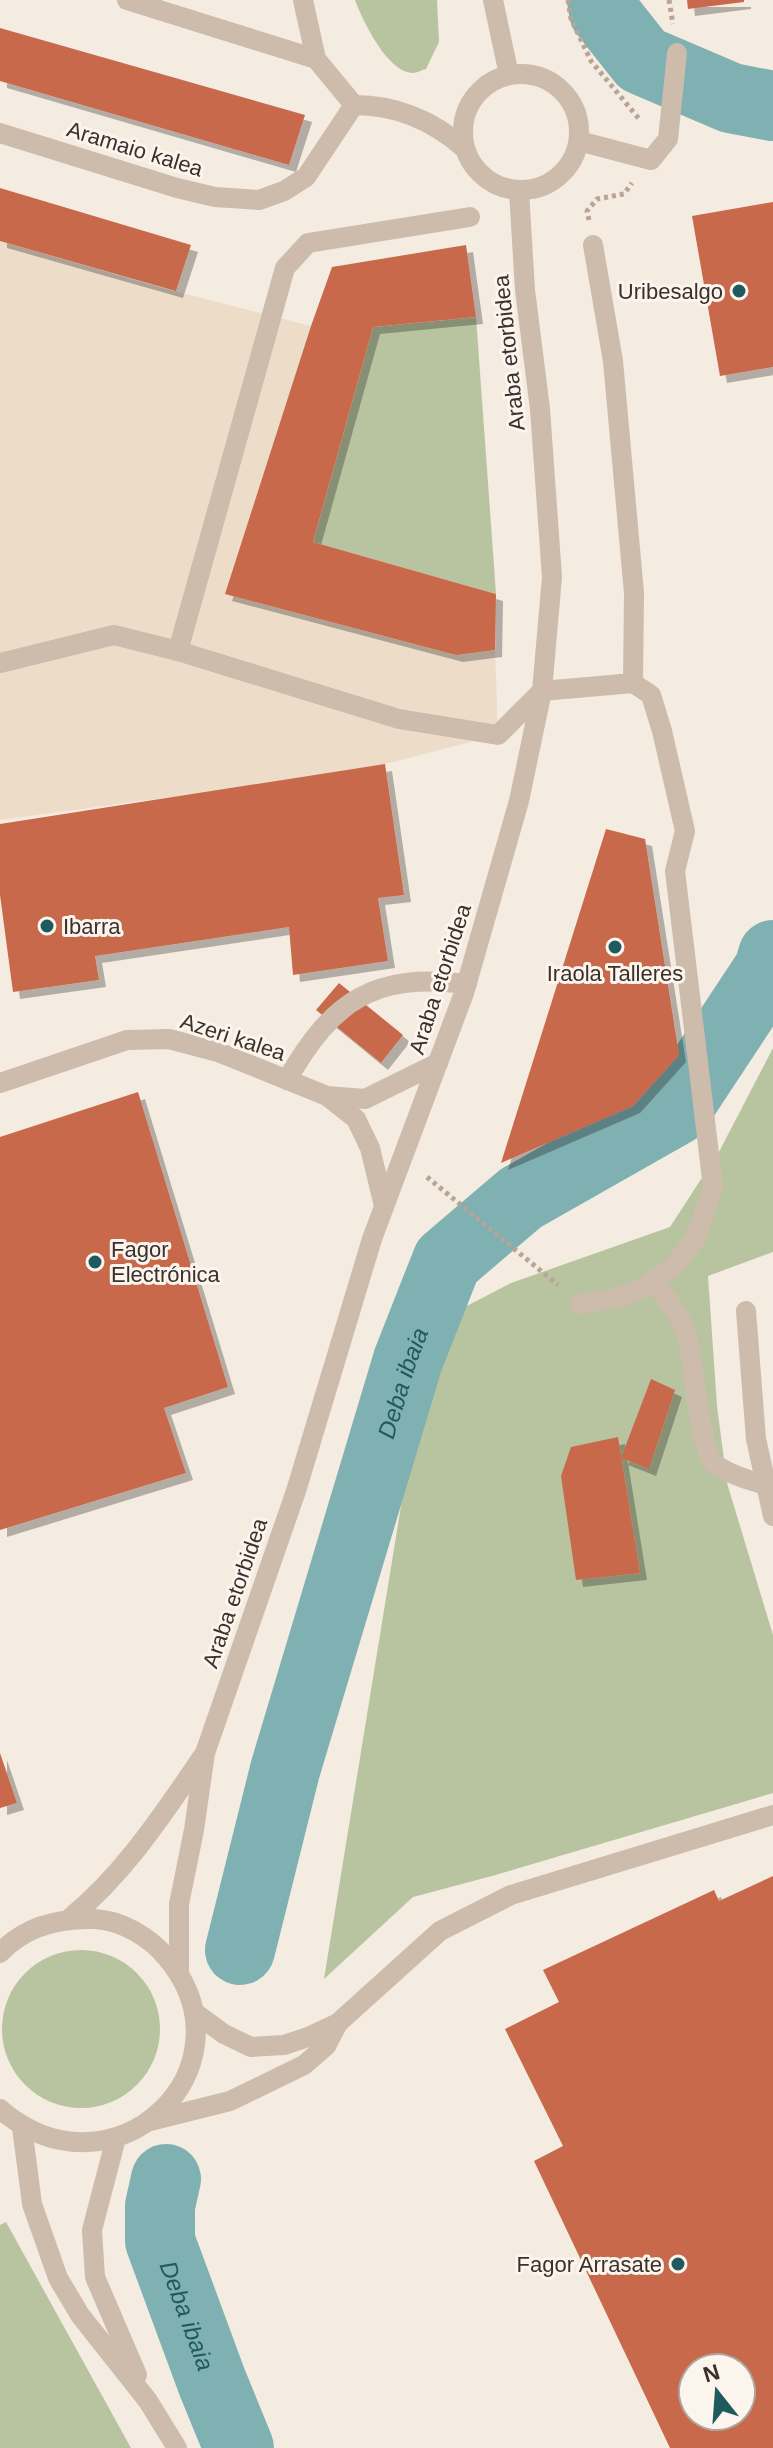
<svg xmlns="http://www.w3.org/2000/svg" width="773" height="2448" viewBox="0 0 773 2448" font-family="Helvetica,sans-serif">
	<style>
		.green { fill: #b8c4a0 }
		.plaza { fill: #ecdcc8 }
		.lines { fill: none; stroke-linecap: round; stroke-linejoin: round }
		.river { stroke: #7fb0b2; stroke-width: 70 }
		.building { fill: #c8694b; fill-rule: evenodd; filter: url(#shadow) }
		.path { stroke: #b9a596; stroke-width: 5; stroke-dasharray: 4 4; stroke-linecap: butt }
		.minor { stroke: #cdbbac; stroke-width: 20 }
		.poi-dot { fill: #1f5a5e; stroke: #fbf5ee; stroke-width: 3 }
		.labels { text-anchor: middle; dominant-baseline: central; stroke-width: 6; stroke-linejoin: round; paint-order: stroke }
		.street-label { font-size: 22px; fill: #3b302b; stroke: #fbf5ee }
		.poi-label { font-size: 22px; fill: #3b302b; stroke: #fbf5ee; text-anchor: end }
		.water-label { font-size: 24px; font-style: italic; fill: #1f5a5e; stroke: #fbf5ee }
	</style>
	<defs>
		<filter id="shadow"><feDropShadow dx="7" dy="7" stdDeviation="0" flood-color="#0004"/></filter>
	</defs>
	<rect width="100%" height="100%" fill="#f4ebe1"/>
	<g class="green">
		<path d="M355 0H437L439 42 426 69C421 70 417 73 413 73 387 72 363 21 355 0Z"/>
		<path d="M476 317 496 594 313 542 373 327Z"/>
		<path d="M773 1048V1252L708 1276 717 1406 727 1483 773 1635V1793L492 1876 413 1897 324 1979 415 1420 459 1310 511 1283 670 1227 720 1150Z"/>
		<circle cx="81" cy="2029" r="79"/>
		<path d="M6 2222 131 2448H0V2225Z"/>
	</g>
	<path class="plaza" d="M0 241 150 285 311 326 226 594 495 650 498 735 385 764 268 784 0 820Z"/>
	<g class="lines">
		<g class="river">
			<path d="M602 0 604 12 642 60 731 98 773 106"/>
			<path id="s1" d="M240 1950 285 1770 408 1360 447 1261 521 1198 676 1110 769 969 773 955"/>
			<path id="s2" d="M166 2179 160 2206V2241L212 2382 239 2448"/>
		</g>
	</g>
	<g class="building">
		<path d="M687 0H744V2L688 9Z"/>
		<path d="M0 28 305 115 289 165 0 81Z"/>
		<path d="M0 188 191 245 176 291 0 241Z"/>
		<path d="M773 202V367L720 376 692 216Z"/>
		<path d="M466 245 476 317 373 327 313 542 496 594 495 650 456 655 225 594 311 326 332 267Z"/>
		<path d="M385 764 404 895 378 898 388 961 293 975 289 927 95 956 99 980 13 992 0 895V824Z"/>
		<path d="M606 829 645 839 679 1055 633 1106 501 1163Z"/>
		<path d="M339 983 403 1035 381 1063 316 1010Z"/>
		<path d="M138 1092 228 1387 164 1408 186 1473 0 1530V1137Z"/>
		<path d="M651 1379 675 1390 649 1469 621 1458Z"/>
		<path d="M618 1437 640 1573 576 1580 561 1476 571 1447Z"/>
		<path d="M0 1753 17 1803 0 1808Z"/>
		<path d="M773 1876V2448H670L534 2161 563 2146 505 2029 559 2002 543 1970 714 1890 719 1901ZM693 2368H741V2416H693Z"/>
	</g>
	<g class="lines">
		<g class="path">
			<path d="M568 0 571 19 591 61 640 120"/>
			<path d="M669 0 673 24"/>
			<path d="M589 220 587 211 597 199 624 194 632 183"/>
			<path d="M427 1177 558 1285"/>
		</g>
		<g class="minor">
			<path d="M127 0 316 59"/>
			<path d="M303 0 316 59 354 105"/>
			<path d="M493 0 509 75"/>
			<circle cx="521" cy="132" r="58"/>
			<path d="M354 105C397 105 432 120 464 148"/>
			<path d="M0 133 177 188 215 197 259 200 284 191 306 177 354 105"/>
			<path d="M579 141 651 160 668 139 677 53"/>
			<path d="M178 651 285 268 308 243 470 217"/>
			<path d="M0 663 114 635 178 651 399 719 498 735 542 691 633 683 634 593 613 361 593 245"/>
			<path d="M287 1080C332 1001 374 972 467 984"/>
			<path d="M0 1083 127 1040 169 1039 218 1052 327 1096 356 1119 370 1148 384 1206"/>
			<path d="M327 1096 365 1099 438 1063"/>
			<path d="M654 1281C664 1297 681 1315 686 1333 695 1359 698 1450 715 1464 730 1475 749 1480 766 1485"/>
			<path d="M580 1304 616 1298 639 1290 674 1267 696 1237 713 1187 675 871 685 831 662 731 651 695 633 683"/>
			<path d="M746 1311 756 1439 773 1516"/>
			<path d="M70 1918C125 1873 163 1814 203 1756"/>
			<path d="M0 1953C25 1926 58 1918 94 1919 121 1920 150 1937 167 1958 258 2067 114 2207 0 2109"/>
			<path d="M179 1971V1904L194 1830 205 1753 296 1491 372 1239 464 993 519 801 542 691 552 577 540 409 525 290 519 191"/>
			<path d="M194 2012 224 2034 251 2047 284 2045 308 2037 338 2023 440 1931 511 1895 773 1815"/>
			<path d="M150 2121 230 2101 304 2065 326 2046 338 2023"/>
			<path d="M22 2127 32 2204 58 2278 80 2315 148 2401 177 2448"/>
			<path d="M116 2138 92 2230 95 2277 137 2375"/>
		</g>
	</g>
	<g class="poi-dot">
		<circle cx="739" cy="291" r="8"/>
		<circle cx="47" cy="926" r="8"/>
		<circle cx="615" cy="947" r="8"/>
		<circle cx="95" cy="1262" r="8"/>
		<circle cx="678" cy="2264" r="8"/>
	</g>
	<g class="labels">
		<g class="street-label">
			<text transform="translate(135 149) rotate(17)">Aramaio kalea</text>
			<text transform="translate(509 353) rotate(-96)">Araba etorbidea</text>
			<text transform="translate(440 979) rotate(-72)">Araba etorbidea</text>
			<text transform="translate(233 1037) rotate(18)">Azeri kalea</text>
			<text transform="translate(235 1593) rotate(-71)">Araba etorbidea</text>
		</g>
		<g class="poi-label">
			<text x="723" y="291">Uribesalgo</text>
			<text x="63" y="926" text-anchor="start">Ibarra</text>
			<text x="615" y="973" text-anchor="middle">Iraola Talleres</text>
			<text x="111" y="1249" text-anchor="start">Fagor<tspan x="111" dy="25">Electrónica</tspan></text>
			<text x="662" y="2264">Fagor Arrasate</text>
		</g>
		<g class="water-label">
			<text stroke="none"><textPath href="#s1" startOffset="590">Deba ibaia</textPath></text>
			<text stroke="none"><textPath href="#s2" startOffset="142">Deba ibaia</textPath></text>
		</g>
	</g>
	<g transform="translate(717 2392) rotate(343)"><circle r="38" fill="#fbf5ee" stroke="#aea6a0" stroke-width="2"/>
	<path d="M0-6L14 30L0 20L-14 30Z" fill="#1f5a5e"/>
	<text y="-12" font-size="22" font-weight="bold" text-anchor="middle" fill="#3b302b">N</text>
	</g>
</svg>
